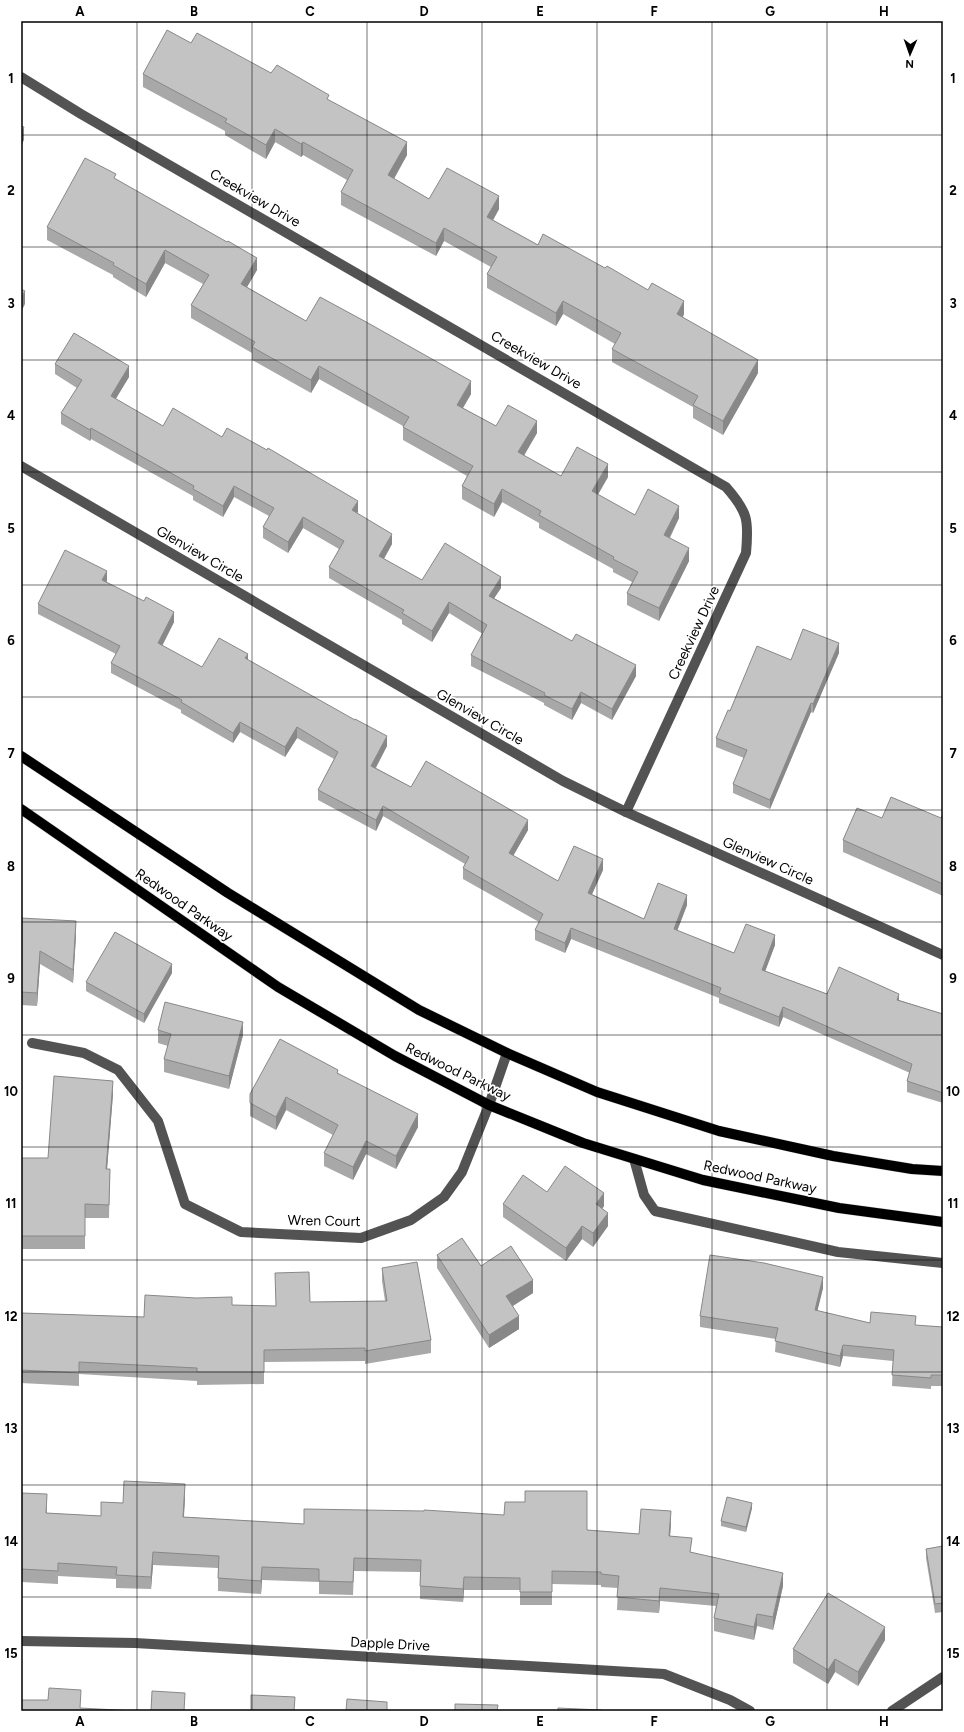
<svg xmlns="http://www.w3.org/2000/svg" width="964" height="1732" viewBox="0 0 964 1732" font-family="Figtree,sans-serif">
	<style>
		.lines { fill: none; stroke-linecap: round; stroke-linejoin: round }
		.major-casing { stroke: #dbdbdb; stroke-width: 11 }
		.minor { stroke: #535353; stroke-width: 10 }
		.major { stroke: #000; stroke-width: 10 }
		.wall { fill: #a8a8a8 }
		.shaded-wall { fill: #888 }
		.building { fill: #c3c3c3; stroke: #888 }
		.grid { fill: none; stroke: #000; stroke-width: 1; stroke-opacity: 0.55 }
		.labels { text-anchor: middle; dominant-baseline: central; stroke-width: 3.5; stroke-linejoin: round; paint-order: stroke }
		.street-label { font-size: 14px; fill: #000; stroke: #fff }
		.neatline { fill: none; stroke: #000; stroke-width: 1.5 }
		.grid-label { font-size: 13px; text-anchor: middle; font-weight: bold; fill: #000 }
	</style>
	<rect width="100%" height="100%" fill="#fff"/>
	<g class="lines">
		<defs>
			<g id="major">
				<path d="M21 756 228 893 419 1010 507 1053 597 1092 719 1131 833 1156 912 1169 943 1171"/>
				<path d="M21 809 278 987 395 1056 489 1105 583 1143 703 1180 839 1208 943 1222"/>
			</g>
		</defs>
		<use href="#major" class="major-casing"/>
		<g class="minor">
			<path d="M21 77 81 114 726 487C748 512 749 520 746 553L626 812"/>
			<path d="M21 466 563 781 626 812 943 955"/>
			<path d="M32 1043 84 1053 118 1070 158 1121 185 1204 241 1232 361 1238 411 1220 444 1197 462 1172 489 1105 507 1053"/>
			<path d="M634 1159 644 1195 655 1211 838 1252 943 1263"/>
			<path d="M21 1641 135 1643 664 1674 730 1700 750 1711"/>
			<path d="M892 1711 943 1677"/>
		</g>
		<use href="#major" class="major"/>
	</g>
	<g class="wall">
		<path d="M191 43 271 73 329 100 407 155 394 179 429 199 499 209 493 220 538 245 684 314 683 317 758 373 723 435 693 418V407L612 362V349L615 344 563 314 556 326 487 288V274L491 267 444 241 436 256 341 205V192L347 180 303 155 301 157 275 142 266 159 225 135V131L143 87V74Z"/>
		<path d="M116 179 257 270 247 287 306 321 471 394 463 408 496 426 537 433 524 456 561 476 608 477 598 495 635 515 679 518 670 538 689 561 659 621 627 605V593L632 582 613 572V569L539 528V523L502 502 494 517 462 499V486L467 476 403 440V426L319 379 311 393 252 360V353L191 318V305L203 284 165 263 146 297 113 277V275L47 240V227Z"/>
		<path d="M55 364 129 377 115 399 163 426 222 437 358 512 357 513 392 544 384 559 422 580 501 588 494 598 636 676 612 720 581 703 572 720 544 705V703L471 666V655L483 634 449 613 432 642 402 624V620L329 578V567L339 549 303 528 288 553 263 538V527L269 516 234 497 223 517 193 500V496L91 439 90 441 61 424V413L77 388 55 374Z"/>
		<path d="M107 581 106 582 174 622 162 646 202 667 248 660 387 746 376 768 411 787 528 830 513 856 558 881 603 870 592 894 644 919 687 905 677 931 734 953 775 945 765 971 827 994 899 1000 943 1014V1103L907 1092V1081L910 1073 783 1017 779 1027 719 1003V998L571 939 565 953 535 940V930L539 922 463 879V868L465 864 383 816 376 831 318 800V790L334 759 297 738 285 757 240 732 233 743 181 713V710L111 673V663L116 654 38 614V604Z"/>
		<path d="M839 653 813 713 811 712 770 809 733 793V784L744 758 716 747V738L730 711 791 660Z"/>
		<path d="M943 814V896L843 852V840L882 818H941Z"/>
		<path d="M21 918 76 935 73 983 40 964 37 1006 21 1005Z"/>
		<path d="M172 973 144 1023 86 991V982Z"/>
		<path d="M158 1030 243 1035 229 1089 164 1072V1059L168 1046 158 1043Z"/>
		<path d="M338 1073 418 1127 396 1169 366 1154 353 1180 324 1166V1153L333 1135 286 1110 276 1130 250 1116V1094Z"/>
		<path d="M113 1094 107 1169H110L109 1218H85V1249H21V1158H48Z"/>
		<path d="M547 1192 604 1206 602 1209 608 1226 593 1247 582 1239 566 1261 503 1217V1204Z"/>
		<path d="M437 1255 481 1266 533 1293 513 1306 519 1329 489 1348 437 1268Z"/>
		<path d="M382 1268 431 1340V1353L365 1364V1361L264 1362V1384L197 1385V1381L79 1374V1386L21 1383V1313L144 1317 232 1305 276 1306 310 1302 385 1301 382 1281Z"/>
		<path d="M823 1288 817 1311 870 1323 943 1327V1386H931V1389L892 1386 893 1361 843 1356 840 1367 775 1352 776 1339 700 1327V1316Z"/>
		<path d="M21 1493 47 1507V1513L101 1516 123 1503 185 1497 184 1517 304 1524 587 1530 639 1534 671 1524 670 1536 691 1552 783 1586 773 1630 757 1626 754 1640 714 1631V1618L716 1606 660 1601 659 1613 617 1610 618 1588 601 1587V1585L552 1584V1605H520V1590H464L463 1602 420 1599V1572L354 1571 353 1595 319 1594V1582L262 1580 261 1594 218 1591V1568L153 1565 151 1589 116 1588V1579L58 1576V1584L21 1582Z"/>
		<path d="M752 1508 746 1532 721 1526V1521Z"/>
		<path d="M943 1546V1612L935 1613 926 1558V1549Z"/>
		<path d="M885 1640 858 1686 835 1672 828 1684 793 1663V1649Z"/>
	</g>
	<g class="shaded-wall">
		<path d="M24 127V140L21 146V133Z"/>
		<path d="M275 129V142L266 159V145Z"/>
		<path d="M303 142V155L301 157V144Z"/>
		<path d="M407 142V155L388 189V175Z"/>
		<path d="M499 196V209L487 231V217Z"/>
		<path d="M444 228V241L436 256V243Z"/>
		<path d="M165 250V263L146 297V284Z"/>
		<path d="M257 258V270L241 297V284Z"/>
		<path d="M25 291V304L21 312V298Z"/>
		<path d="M563 301V314L556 326V313Z"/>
		<path d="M684 301V314L677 327V314Z"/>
		<path d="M758 360V373L723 435V421Z"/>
		<path d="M129 366V377L111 407V396Z"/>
		<path d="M319 366V379L311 393V380Z"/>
		<path d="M471 381V394L457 418V405Z"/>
		<path d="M537 421V433L518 465V452Z"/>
		<path d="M91 428V439L90 441V430Z"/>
		<path d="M608 464V477L592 504V491Z"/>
		<path d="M234 486V497L223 517V506Z"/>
		<path d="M502 489V502L494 517V504Z"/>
		<path d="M358 501V512L352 521V510Z"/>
		<path d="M679 506V518L664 548V535Z"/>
		<path d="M303 517V528L288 553V542Z"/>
		<path d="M392 534V544L379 567V556Z"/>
		<path d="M689 548V561L659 621V608Z"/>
		<path d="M107 571V581L102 591V580Z"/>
		<path d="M501 577V588L489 606V596Z"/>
		<path d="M449 602V613L432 642V631Z"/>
		<path d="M174 612V622L158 654V643Z"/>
		<path d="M839 643V653L813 713V704Z"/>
		<path d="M248 654V664L245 658Z"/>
		<path d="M636 665V676L612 720V709Z"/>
		<path d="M581 692V703L572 720V709Z"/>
		<path d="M811 703V712L770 809V800Z"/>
		<path d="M240 722V732L233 743V733Z"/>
		<path d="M297 727V738L285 757V747Z"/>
		<path d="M387 736V746L371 776V766Z"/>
		<path d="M383 806V816L376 831V820Z"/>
		<path d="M528 820V830L509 863V853Z"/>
		<path d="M603 859V870L588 903V893Z"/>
		<path d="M687 895V905L674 939V929Z"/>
		<path d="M76 921V935L73 983V970Z"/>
		<path d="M571 928V939L565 953V943Z"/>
		<path d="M775 935V945L762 980V970Z"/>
		<path d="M40 951V964L37 1006V993Z"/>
		<path d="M172 964V973L144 1023V1014Z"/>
		<path d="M899 994V1004L897 1000Z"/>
		<path d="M783 1007V1017L779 1027V1017Z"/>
		<path d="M243 1022V1035L229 1089V1076Z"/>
		<path d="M113 1081V1094L106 1182V1169Z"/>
		<path d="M286 1097V1110L276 1130V1117Z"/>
		<path d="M418 1114V1127L396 1169V1156Z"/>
		<path d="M366 1141V1154L353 1180V1167Z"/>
		<path d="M604 1193V1206L596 1218V1204Z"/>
		<path d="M608 1213V1226L593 1247V1233Z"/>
		<path d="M582 1226V1239L566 1261V1248Z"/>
		<path d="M823 1277V1288L815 1321V1310Z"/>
		<path d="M533 1280V1293L506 1310V1296Z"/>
		<path d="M519 1316V1329L489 1348V1335Z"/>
		<path d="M843 1345V1356L840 1367V1356Z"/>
		<path d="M185 1484V1497L183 1530V1517Z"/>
		<path d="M752 1503V1508L746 1532V1527Z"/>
		<path d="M671 1511V1524L669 1549V1536Z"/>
		<path d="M153 1552V1565L151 1589V1577Z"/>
		<path d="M262 1567V1580L261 1594V1581Z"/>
		<path d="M783 1573V1586L773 1630V1617Z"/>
		<path d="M464 1577V1590L463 1602V1589Z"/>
		<path d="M660 1588V1601L659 1613V1601Z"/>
		<path d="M757 1614V1626L754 1640V1627Z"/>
		<path d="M885 1627V1640L858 1686V1672Z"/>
		<path d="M835 1659V1672L828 1684V1670Z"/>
	</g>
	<g class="building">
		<path d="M167 30 191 43 197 33 271 73 277 65 329 95 327 99 407 142 388 175 429 199 447 168 499 196 487 217 538 245 543 234 605 268 607 266 648 290 652 283 684 301 677 314 758 360 723 421 693 405 698 396 612 349 621 333 563 301 556 313 487 274 497 257 444 228 436 243 341 192 353 170 303 142 301 144 275 129 266 145 225 122 227 119 143 74Z"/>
		<path d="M21 126 24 127 21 133Z"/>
		<path d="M85 158 116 174 114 178 227 242 228 241 257 258 241 284 306 321 320 297 368 323 471 381 457 405 496 426 508 405 537 421 518 452 561 476 577 447 608 464 592 491 635 515 648 489 679 506 664 535 689 548 659 608 627 593 638 572 613 559 614 557 539 515 541 511 502 489 494 504 462 486 473 466 403 427 409 417 319 366 311 380 252 347 255 342 191 305 209 275 165 250 146 284 113 265 114 263 47 227Z"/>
		<path d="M21 289 25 291 21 298Z"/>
		<path d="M74 333 129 366 111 396 163 426 173 408 222 437 227 428 267 450 268 448 358 501 352 510 392 534 379 556 422 580 445 543 501 577 489 596 572 641 576 634 636 665 612 709 581 692 572 709 544 695 545 693 471 655 487 625 449 602 432 631 402 613 404 610 329 567 344 541 303 517 288 542 263 527 274 508 234 486 223 506 193 489 194 486 91 428 90 430 61 413 82 380 55 364Z"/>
		<path d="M65 550 107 571 102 580 144 601 146 597 174 612 158 643 202 667 219 638 248 654 245 658 355 720V719L387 736 371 766 411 787 426 761 528 820 509 853 558 881 574 846 603 859 588 893 644 919 658 883 687 895 674 929 734 953 746 924 775 935 762 970 827 994 839 967 899 994 897 1000 943 1014V1093L907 1081 912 1064 783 1007 779 1017 719 993 721 988 571 928 565 943 535 930 543 914 463 868 469 857 383 806 376 820 318 790 338 752 297 727 285 747 240 722 233 733 181 702 182 700 111 663 120 646 38 604Z"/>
		<path d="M803 629 839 643 813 704 811 703 770 800 733 784 747 750 716 738 728 710 730 711 757 646 791 660Z"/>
		<path d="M891 797 941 818 943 814V884L843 840 857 808 882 818Z"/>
		<path d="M21 918 76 921 73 970 40 951 37 993 21 992Z"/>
		<path d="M115 932 172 964 144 1014 86 982Z"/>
		<path d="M165 1002 243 1022 229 1076 164 1059 171 1034 158 1030Z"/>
		<path d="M280 1039 338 1070 337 1073 418 1114 396 1156 366 1141 353 1167 324 1153 338 1125 286 1097 276 1117 250 1103V1094Z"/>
		<path d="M54 1076 113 1081 106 1169H110L109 1205 85 1204V1236H21V1158H48Z"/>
		<path d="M565 1166 604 1193 596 1204 608 1213 593 1233 582 1226 566 1248 503 1204 523 1175 547 1192Z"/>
		<path d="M462 1238 481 1266 511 1246 533 1280 506 1296 519 1316 489 1335 437 1255Z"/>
		<path d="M710 1255 764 1263 823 1277 815 1310 870 1323 871 1312 916 1316 915 1325 943 1327V1375H931V1378L892 1375 894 1350 843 1345 840 1356 775 1341 778 1328 700 1316Z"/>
		<path d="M417 1262 431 1340 365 1351V1348L264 1350V1372H197V1368L79 1362V1373L21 1370V1313L144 1317 145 1295 196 1298 232 1297V1305L276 1306 275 1273 309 1272 310 1302 387 1301 382 1268Z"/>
		<path d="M124 1481 185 1484 183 1517 304 1524V1509L424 1511V1510L504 1515 505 1502H525V1491H587V1530L639 1534 641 1509 671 1511 669 1536 692 1538 690 1552 783 1573 773 1617 757 1614 754 1627 714 1618 719 1594 660 1588 659 1601 617 1597 619 1576 601 1574V1572L552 1571V1592H520V1578L464 1577 463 1589 420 1586 421 1560 354 1558 353 1582 319 1581V1569L262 1567 261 1581 218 1578 219 1556 153 1552 151 1577 116 1575 117 1567 58 1563V1571L21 1569V1493L47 1494 46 1513 101 1516V1502L123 1503Z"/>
		<path d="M727 1497 752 1503 746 1527 721 1521Z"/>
		<path d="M943 1546V1603L935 1604 926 1549Z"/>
		<path d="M828 1593 885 1627 858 1672 835 1659 828 1670 793 1649Z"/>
		<path d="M49 1688 81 1690 80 1708 134 1711H21V1700H48Z"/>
		<path d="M152 1691 185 1693 184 1711H151Z"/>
		<path d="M251 1695 295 1697 294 1711H251Z"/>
		<path d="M347 1699 387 1702V1711H346Z"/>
		<path d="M455 1704 498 1705 497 1711H455Z"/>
		<path d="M558 1708 601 1710V1711H558Z"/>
	</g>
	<path class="grid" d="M137 21V1711M252 21V1711M367 21V1711M482 21V1711M597 21V1711M712 21V1711M827 21V1711M21 135H943M21 247H943M21 360H943M21 472H943M21 585H943M21 697H943M21 810H943M21 922H943M21 1035H943M21 1147H943M21 1260H943M21 1372H943M21 1485H943M21 1597H943"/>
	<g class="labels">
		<g class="street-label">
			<text transform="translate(255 198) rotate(30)">Creekview Drive</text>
			<text transform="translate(536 360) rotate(30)">Creekview Drive</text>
			<text transform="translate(200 554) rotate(30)">Glenview Circle</text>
			<text transform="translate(694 633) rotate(-65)">Creekview Drive</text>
			<text transform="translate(480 717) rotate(30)">Glenview Circle</text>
			<text transform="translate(768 861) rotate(24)">Glenview Circle</text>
			<text transform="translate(184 905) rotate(35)">Redwood Parkway</text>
			<text transform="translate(458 1072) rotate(26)">Redwood Parkway</text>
			<text transform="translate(760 1177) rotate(12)">Redwood Parkway</text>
			<text transform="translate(324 1221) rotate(1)">Wren Court</text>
			<text transform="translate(390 1644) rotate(3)">Dapple Drive</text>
		</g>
	</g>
	<rect width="964" height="1732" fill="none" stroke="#ffffff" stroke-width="44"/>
	<g transform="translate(910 54) rotate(182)" stroke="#ffffff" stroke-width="3" paint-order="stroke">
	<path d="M0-3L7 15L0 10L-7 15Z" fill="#000000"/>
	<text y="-6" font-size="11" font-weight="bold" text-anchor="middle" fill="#000000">N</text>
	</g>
	<rect x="22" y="22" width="920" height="1688" class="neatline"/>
	<g class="grid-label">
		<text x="80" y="16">A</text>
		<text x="194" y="16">B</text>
		<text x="310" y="16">C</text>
		<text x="424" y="16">D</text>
		<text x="540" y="16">E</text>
		<text x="654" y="16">F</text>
		<text x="770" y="16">G</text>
		<text x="884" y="16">H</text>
		<text x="11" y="83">1</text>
		<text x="953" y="83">1</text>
		<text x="11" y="195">2</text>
		<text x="953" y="195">2</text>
		<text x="11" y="308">3</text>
		<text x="953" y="308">3</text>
		<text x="11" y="420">4</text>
		<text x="953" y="420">4</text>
		<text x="11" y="533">5</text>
		<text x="953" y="533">5</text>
		<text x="11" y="645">6</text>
		<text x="953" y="645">6</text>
		<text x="11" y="758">7</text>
		<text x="953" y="758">7</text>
		<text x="11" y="871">8</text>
		<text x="953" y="871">8</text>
		<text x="11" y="983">9</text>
		<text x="953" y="983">9</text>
		<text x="11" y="1096">10</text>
		<text x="953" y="1096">10</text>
		<text x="11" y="1208">11</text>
		<text x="953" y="1208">11</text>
		<text x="11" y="1321">12</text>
		<text x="953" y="1321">12</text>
		<text x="11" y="1433">13</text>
		<text x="953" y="1433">13</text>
		<text x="11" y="1546">14</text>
		<text x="953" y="1546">14</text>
		<text x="11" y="1658">15</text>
		<text x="953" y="1658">15</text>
		<text x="80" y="1726">A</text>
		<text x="194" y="1726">B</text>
		<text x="310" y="1726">C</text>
		<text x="424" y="1726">D</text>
		<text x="540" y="1726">E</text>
		<text x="654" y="1726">F</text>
		<text x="770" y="1726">G</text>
		<text x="884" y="1726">H</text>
	</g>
</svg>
